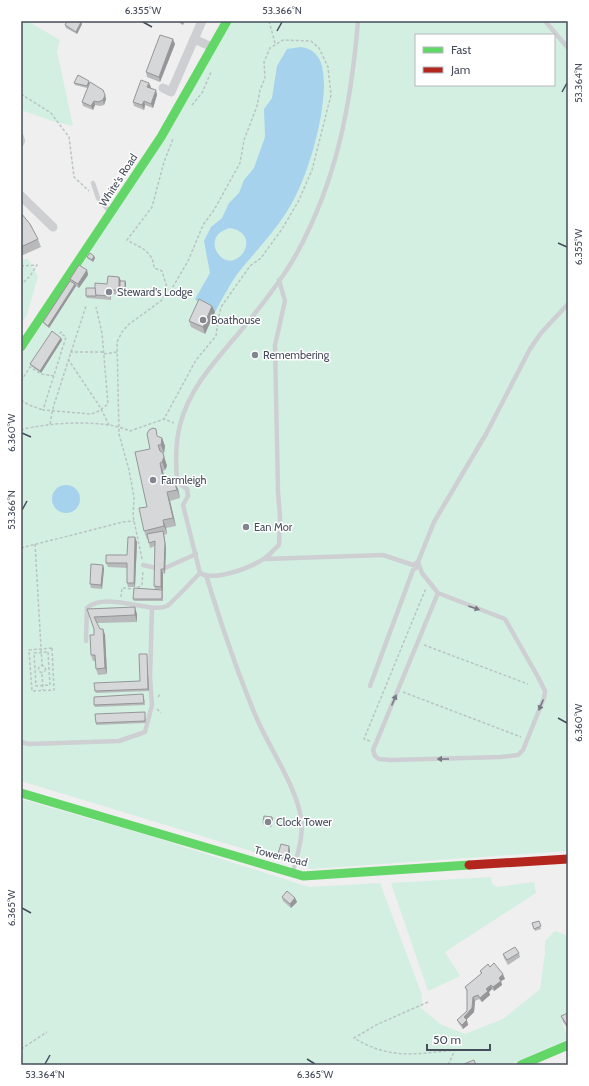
<svg xmlns="http://www.w3.org/2000/svg" width="589" height="1086" viewBox="0 0 589 1086" font-family="Cabin,sans-serif">
	<style>
		.green { fill: #d2efe2; fill-rule: evenodd }
		.water { fill: #a6d2ee; fill-rule: evenodd }
		.lines { fill: none; stroke-linecap: round; stroke-linejoin: round }
		.path { stroke: #b9c4c3; stroke-width: 1.5; stroke-dasharray: 3 2; stroke-linecap: butt }
		.lane { stroke: #cdcfd2; stroke-width: 4.5 }
		.street { stroke: #cdcfd2; stroke-width: 9 }
		.fast { stroke: #63d668; stroke-width: 9 }
		.jam { stroke: #b3261e; stroke-width: 9 }
		.wall { fill: #b8b9bb }
		.shaded-wall { fill: #969698 }
		.building { fill: #d6d7d9; stroke: #969698 }
		.oneway { fill: #757a85 }
		.ticks { fill: none; stroke: #464d5b; stroke-width: 1.5 }
		.poi-dot { fill: #81868f; stroke: #fff; stroke-width: 1.5 }
		.labels { text-anchor: middle; dominant-baseline: central; stroke-width: 3; stroke-linejoin: round; paint-order: stroke }
		.street-label { font-size: 11px; fill: #464d5b; stroke: #fff }
		.poi-label { font-size: 11px; fill: #464d5b; stroke: #fff; text-anchor: start }
		.neatline { fill: none; stroke: #464d5b; stroke-width: 1.5 }
		.ticks-label { font-size: 10px; text-anchor: middle; fill: #464d5b }
	</style>
	<rect width="100%" height="100%" fill="#efefef"/>
	<g class="green">
		<path d="M21 21H27L60 40 57 51 73 126 52 121 21 110Z"/>
		<path d="M231 21H568V851L310 869 21 781V356L75 274ZM416 35H554V85H416Z"/>
		<path d="M21 259H28L38 276 27 315 21 324Z"/>
		<path d="M21 799 150 836 309 887 380 883 422 995 421 1008 440 1024 465 1034 503 1019 540 989 545 953V941L555 931 568 936V1015L562 1022 568 1039 509 1065H21Z"/>
		<path d="M491 877 492 884 497 887 534 882 536 893 445 952 460 976 428 991 391 883Z"/>
	</g>
	<g class="water">
		<path d="M301 47C321 50 324 67 324 86 323 124 307 181 286 213 273 233 257 250 242 268 231 281 223 298 215 312L201 305 195 299 210 273 204 241 211 227 222 218 229 203 239 193 244 180 254 168 265 137 264 109 272 98 277 66 287 49ZM230 228C268 235 230 283 215 248 213 237 219 231 230 228Z"/>
		<circle cx="66" cy="499" r="14"/>
	</g>
	<g class="lines">
		<g class="path">
			<path d="M269 21 275 43"/>
			<path d="M21 94 51 113 69 137 74 177 89 191"/>
			<path d="M192 105 202 93 211 72"/>
			<path d="M21 266 37 265 30 276 21 285"/>
			<path d="M168 291 162 271 154 268C153 251 141 248 127 240L152 207 164 162 173 139"/>
			<path d="M62 332 60 333 66 337 43 410 91 414 99 411 108 404 102 333 96 307"/>
			<path d="M70 352H103"/>
			<path d="M104 354 117 352"/>
			<path d="M68 359 100 407 109 425"/>
			<path d="M21 381 30 367 41 374 54 376"/>
			<path d="M21 400 29 405 43 410"/>
			<path d="M50 424 53 408 86 306"/>
			<path d="M21 430C48 422 105 419 130 431L164 419 174 423"/>
			<path d="M35 544 42 665"/>
			<path d="M21 548 123 522 134 521"/>
			<path d="M142 559 133 516 134 497 129 470 119 434 117 342 122 332 128 325 162 300 165 293 171 290 188 261 203 225 214 210 240 163 244 140 257 106 260 90 265 78 264 62 270 48 283 40 311 41 319 48 328 67 331 95 312 170 298 202 282 229 261 258 250 266 221 307 218 320 216 336 196 360 164 419"/>
			<path d="M121 597 122 588 135 589 142 585 143 571"/>
			<path d="M424 645 528 684"/>
			<path d="M52 648 54 690 32 691 29 650Z"/>
			<path d="M48 652 50 685 36 686 34 653Z"/>
			<circle cx="42" cy="669" r="3.5"/>
			<path d="M42 674 43 690"/>
			<path d="M403 692 521 737"/>
			<path d="M158 697 161 693"/>
			<path d="M157 709 161 713"/>
			<path d="M370 741 364 739 426 588"/>
			<path d="M428 1002 378 1024 354 1038C390 1060 416 1054 455 1050L448 1065"/>
			<path d="M21 1049 47 1032"/>
		</g>
		<g class="lane">
			<path d="M545 21 568 48"/>
			<path d="M21 135 23 141 21 145"/>
			<path d="M93 183 98 198 110 212"/>
			<path d="M265 559 383 555 413 565 418 562"/>
			<path d="M143 565 156 568"/>
			<path d="M165 568 196 554"/>
			<path d="M200 573 183 505 188 496 187 489 177 482C176 463 175 444 180 425 189 389 215 361 238 334 259 309 281 282 297 253 337 179 351 105 358 21"/>
			<path d="M200 573C215 582 252 567 265 558 270 555 274 549 279 545L280 517 278 492 275 345 285 301 279 280"/>
			<path d="M206 575C221 624 237 672 257 719 270 749 296 786 301 818 304 836 297 855 293 872"/>
			<path d="M438 593 376 743 373 750 375 756 379 759 391 760 501 757 518 755 523 750 544 698 545 691 538 677 505 619 438 593 422 573 418 562 434 522 486 434 530 349 541 333 568 304"/>
			<path d="M86 641 87 608C106 591 149 614 167 606 171 604 194 579 200 573"/>
			<path d="M370 686 413 570 419 566"/>
			<path d="M21 742 29 744 119 741 145 732 152 705 150 678 152 608"/>
		</g>
		<g class="street">
			<path d="M194 39 212 47"/>
			<path d="M163 88 171 92 202 21"/>
			<path d="M21 196 53 227"/>
		</g>
		<g class="fast">
			<path d="M21 347 161 137 227 21"/>
			<path d="M21 793 303 876 469 865"/>
			<path d="M521 1065 568 1045"/>
		</g>
		<path class="jam" d="M469 865 568 859"/>
	</g>
	<g class="wall">
		<path d="M176 21H184L183 25Z"/>
		<path d="M81 22 82 24 77 34 66 28 65 25Z"/>
		<path d="M175 44 160 82 147 77 146 72Z"/>
		<path d="M89 81 87 88 75 85 74 83Z"/>
		<path d="M151 87 150 88 156 90 157 95 153 108 145 105 144 110 134 106 133 102Z"/>
		<path d="M106 99 104 105 100 106 95 105 93 110 83 106 82 102Z"/>
		<path d="M21 213 38 239 41 247 21 256Z"/>
		<path d="M94 256 95 258 93 262 88 259 87 257Z"/>
		<path d="M87 270 88 275 79 288 76 286 49 328 44 324 43 322 70 281V279Z"/>
		<path d="M119 277 121 281H125L126 283V293H120V295L111 294V300L87 298 86 296Z"/>
		<path d="M212 306 215 312 205 334 191 327 189 321Z"/>
		<path d="M61 338 62 340 41 373 31 366 30 364Z"/>
		<path d="M159 437 162 438 165 446 164 453H163L167 466 165 470 163 471 165 483 174 481 178 489 180 498 170 501 176 526 166 528 167 534 164 535 166 548 165 574 163 573V601H134L133 599 155 589 154 586 155 546 150 548 148 539H147L144 531 147 507 150 449Z"/>
		<path d="M137 542 135 587H128L127 583V568L108 567 106 563 127 555Z"/>
		<path d="M103 565 104 569 102 589 91 588 90 584Z"/>
		<path d="M87 609 137 614V622L97 623 100 629H103L105 635 107 674 98 675 96 669 95 661H93L91 655 94 635V629Z"/>
		<path d="M147 656 149 691 96 693 95 691 140 681Z"/>
		<path d="M143 694 144 697 145 705 95 707 94 705Z"/>
		<path d="M145 714 146 723 96 725V723Z"/>
		<path d="M272 817 273 819 271 827 264 825 263 823Z"/>
		<path d="M290 850 289 861 280 858 278 854Z"/>
		<path d="M282 897 295 898 297 902 291 908 283 901Z"/>
		<path d="M539 921 541 929 535 931 532 923Z"/>
		<path d="M519 953 520 957 508 965 504 958 503 954Z"/>
		<path d="M490 967 505 979 501 981 502 985 494 991 492 989 489 992 490 995 482 1002 479 999 475 1001 474 1012 466 1020 468 1025 463 1029 459 1024 457 1020 467 1011V992L465 987 481 974 480 971Z"/>
		<path d="M568 1013V1029L563 1022 561 1016Z"/>
	</g>
	<g class="shaded-wall">
		<path d="M181 21H184L183 25Z"/>
		<path d="M81 22 82 24 77 34 76 32Z"/>
		<path d="M173 39 175 44 160 82 159 77Z"/>
		<path d="M89 81V84L87 88V86Z"/>
		<path d="M149 83 151 87 149 92 147 87Z"/>
		<path d="M156 90 157 95 153 108 151 104Z"/>
		<path d="M105 94 106 99 104 105 103 100Z"/>
		<path d="M94 101 95 105 93 110 91 106Z"/>
		<path d="M144 101 145 105 144 110 142 105Z"/>
		<path d="M94 256 95 258 93 262 92 260Z"/>
		<path d="M87 270 88 275 79 288 78 284Z"/>
		<path d="M119 277 121 281 120 291V295L119 290Z"/>
		<path d="M125 281 126 283V293L125 291Z"/>
		<path d="M75 284 76 286 49 328 48 326Z"/>
		<path d="M110 290 111 294V300L110 296Z"/>
		<path d="M212 306 215 312 205 334 203 327Z"/>
		<path d="M61 338 62 340 41 373 40 371Z"/>
		<path d="M162 438 165 446 164 453 161 445Z"/>
		<path d="M163 453 167 466 165 470 162 462Z"/>
		<path d="M160 463 163 471 167 491 164 483Z"/>
		<path d="M174 481 178 489 180 498 177 490Z"/>
		<path d="M167 492 170 501 176 526 173 518Z"/>
		<path d="M163 520 166 528 167 534 164 526Z"/>
		<path d="M163 531 164 535 166 548 165 574 164 569Z"/>
		<path d="M135 537 137 542 135 587 134 583Z"/>
		<path d="M103 565 104 569 102 589 101 585Z"/>
		<path d="M161 569 163 573V592L161 587Z"/>
		<path d="M135 607 137 614V622L135 615Z"/>
		<path d="M103 629 105 635 107 674 105 668Z"/>
		<path d="M147 654V656L149 691 148 689Z"/>
		<path d="M272 817 273 819 271 827 270 825Z"/>
		<path d="M289 846 290 850 289 861 288 857Z"/>
		<path d="M295 898 297 902 291 908 290 904Z"/>
		<path d="M503 974 505 979 501 981 502 985 494 991 493 987 499 978Z"/>
		<path d="M491 985 492 989 489 992 490 995 482 1002 480 998 486 989Z"/>
		<path d="M473 997 475 1001 474 1012 465 1021 464 1017 472 1008Z"/>
		<path d="M467 1020 468 1025 463 1029 462 1025Z"/>
	</g>
	<g class="building">
		<path d="M67 21H79L81 22 76 32 65 25Z"/>
		<path d="M160 35 173 39 159 77 146 72Z"/>
		<path d="M78 75 89 81 87 86 74 83Z"/>
		<path d="M141 80 149 83 147 87 156 90 151 104 144 101 142 105 133 102Z"/>
		<path d="M90 82 103 90 105 95 103 100 98 102 94 101 91 106 82 102Z"/>
		<path d="M21 213 30 224 38 239 21 247Z"/>
		<path d="M90 253 94 256 92 260 87 257Z"/>
		<path d="M79 265 87 270 78 284 70 279Z"/>
		<path d="M108 276 119 277V290H110V296L95 295V283L107 284Z"/>
		<path d="M70 281 75 284 48 326 43 322Z"/>
		<rect x="120" y="281" width="5" height="10"/>
		<path d="M86 288H95L96 296H86Z"/>
		<path d="M199 299 212 306 203 327 189 321Z"/>
		<path d="M52 331 61 338 40 371 30 364Z"/>
		<path d="M153 428 156 429 157 436 162 438 161 445H158L160 451 163 453 164 457 162 462 160 463 164 483 174 481 177 490 167 492 173 518 163 520 164 526 144 531 139 508 147 507 135 452 150 449 147 434 149 430Z"/>
		<path d="M163 531 165 543 164 569H161V587L154 586 155 541 149 543 147 534Z"/>
		<path d="M128 537H135L134 583H127V563H106V555H127Z"/>
		<path d="M91 564 103 565 101 585 90 584Z"/>
		<path d="M134 588 162 590V599H133Z"/>
		<path d="M135 607V615L94 617 100 629H103L105 668 96 669 95 655H91L90 635H94V629L87 609Z"/>
		<path d="M139 654H147L148 689 95 691 94 683 140 681Z"/>
		<path d="M143 694 144 703 94 705V697Z"/>
		<path d="M145 712V721L96 723 95 714Z"/>
		<path d="M264 816 272 817 270 825 263 823Z"/>
		<path d="M281 844 289 846 288 857 278 854Z"/>
		<path d="M287 891 295 898 290 904 282 897Z"/>
		<path d="M539 921 541 926 534 929 532 923Z"/>
		<path d="M515 947 519 953 507 960 503 954Z"/>
		<path d="M494 963 503 974 499 978 501 981 493 987 491 985 486 989 488 991 480 998 478 995 473 997 472 1008 464 1017 467 1020 462 1025 457 1020 467 1011V990L465 987 482 973 480 971 488 964 490 967Z"/>
		<path d="M568 1013V1025H567L561 1016Z"/>
		<path d="M474 1060 476 1065H465L464 1064Z"/>
	</g>
	<defs><path id="oneway-solid" d="M-6-.8H1V-3.2L6.5 0L1 3.2V.8H-6Z"/></defs>
	<g class="oneway">
		<use href="#oneway-solid" transform="translate(474 608) rotate(19)"/>
		<use href="#oneway-solid" transform="translate(394 700) rotate(-67)"/>
		<use href="#oneway-solid" transform="translate(541 705) rotate(113)"/>
		<use href="#oneway-solid" transform="translate(443 759) rotate(180)"/>
	</g>
	<path class="ticks" d="M143 22 152 27M277 31 282 22M562 92 567 83M558 243 567 247M22 433 31 437M22 510 27 501M558 718 567 723M22 908 31 913M307 1059 315 1064M45 1064 50 1055"/>
	<g class="poi-dot">
		<circle cx="109" cy="292" r="4"/>
		<circle cx="203" cy="320" r="4"/>
		<circle cx="255" cy="355" r="4"/>
		<circle cx="153" cy="480" r="4"/>
		<circle cx="246" cy="527" r="4"/>
		<circle cx="268" cy="822" r="4"/>
	</g>
	<g class="labels">
		<g class="street-label">
			<text transform="translate(118 180) rotate(-57)">White's Road</text>
			<text transform="translate(281 856) rotate(14)">Tower Road</text>
		</g>
		<g class="poi-label">
			<text x="117" y="292">Steward's Lodge</text>
			<text x="211" y="320">Boathouse</text>
			<text x="263" y="355">Remembering</text>
			<text x="161" y="480">Farmleigh</text>
			<text x="254" y="527">Ean Mor</text>
			<text x="276" y="822">Clock Tower</text>
		</g>
	</g>
	<rect width="589" height="1086" fill="none" stroke="#ffffff" stroke-width="44"/>
	<rect x="415" y="34" width="140" height="52" fill="#ffffff" stroke="#b5b8bd"/>
	<rect x="423" y="47" width="20" height="6" fill="#63d668" stroke="#b5b8bd"/>
	<text x="451" y="54" font-size="12" fill="#464d5b">Fast</text>
	<rect x="423" y="67" width="20" height="6" fill="#b3261e" stroke="#b5b8bd"/>
	<text x="451" y="74" font-size="12" fill="#464d5b">Jam</text>
	<path d="M427 1044v6h63v-6" fill="none" stroke="#464d5b" stroke-width="2"/>
	<text x="433" y="1044" font-size="12" fill="#464d5b" stroke="#ffffff" stroke-width="3" paint-order="stroke">50 m</text>
	<rect x="22" y="22" width="545" height="1042" class="neatline"/>
	<g class="ticks-label">
		<text x="143" y="14">6.355°W</text>
		<text x="282" y="14">53.366°N</text>
		<text transform="translate(578 83) rotate(-90)" y="4">53.364°N</text>
		<text transform="translate(578 247) rotate(-90)" y="4">6.355°W</text>
		<text transform="translate(11 433) rotate(-90)" y="4">6.360°W</text>
		<text transform="translate(11 510) rotate(-90)" y="4">53.366°N</text>
		<text transform="translate(578 723) rotate(-90)" y="4">6.360°W</text>
		<text transform="translate(11 908) rotate(-90)" y="4">6.365°W</text>
		<text x="45" y="1078">53.364°N</text>
		<text x="315" y="1078">6.365°W</text>
	</g>
</svg>
